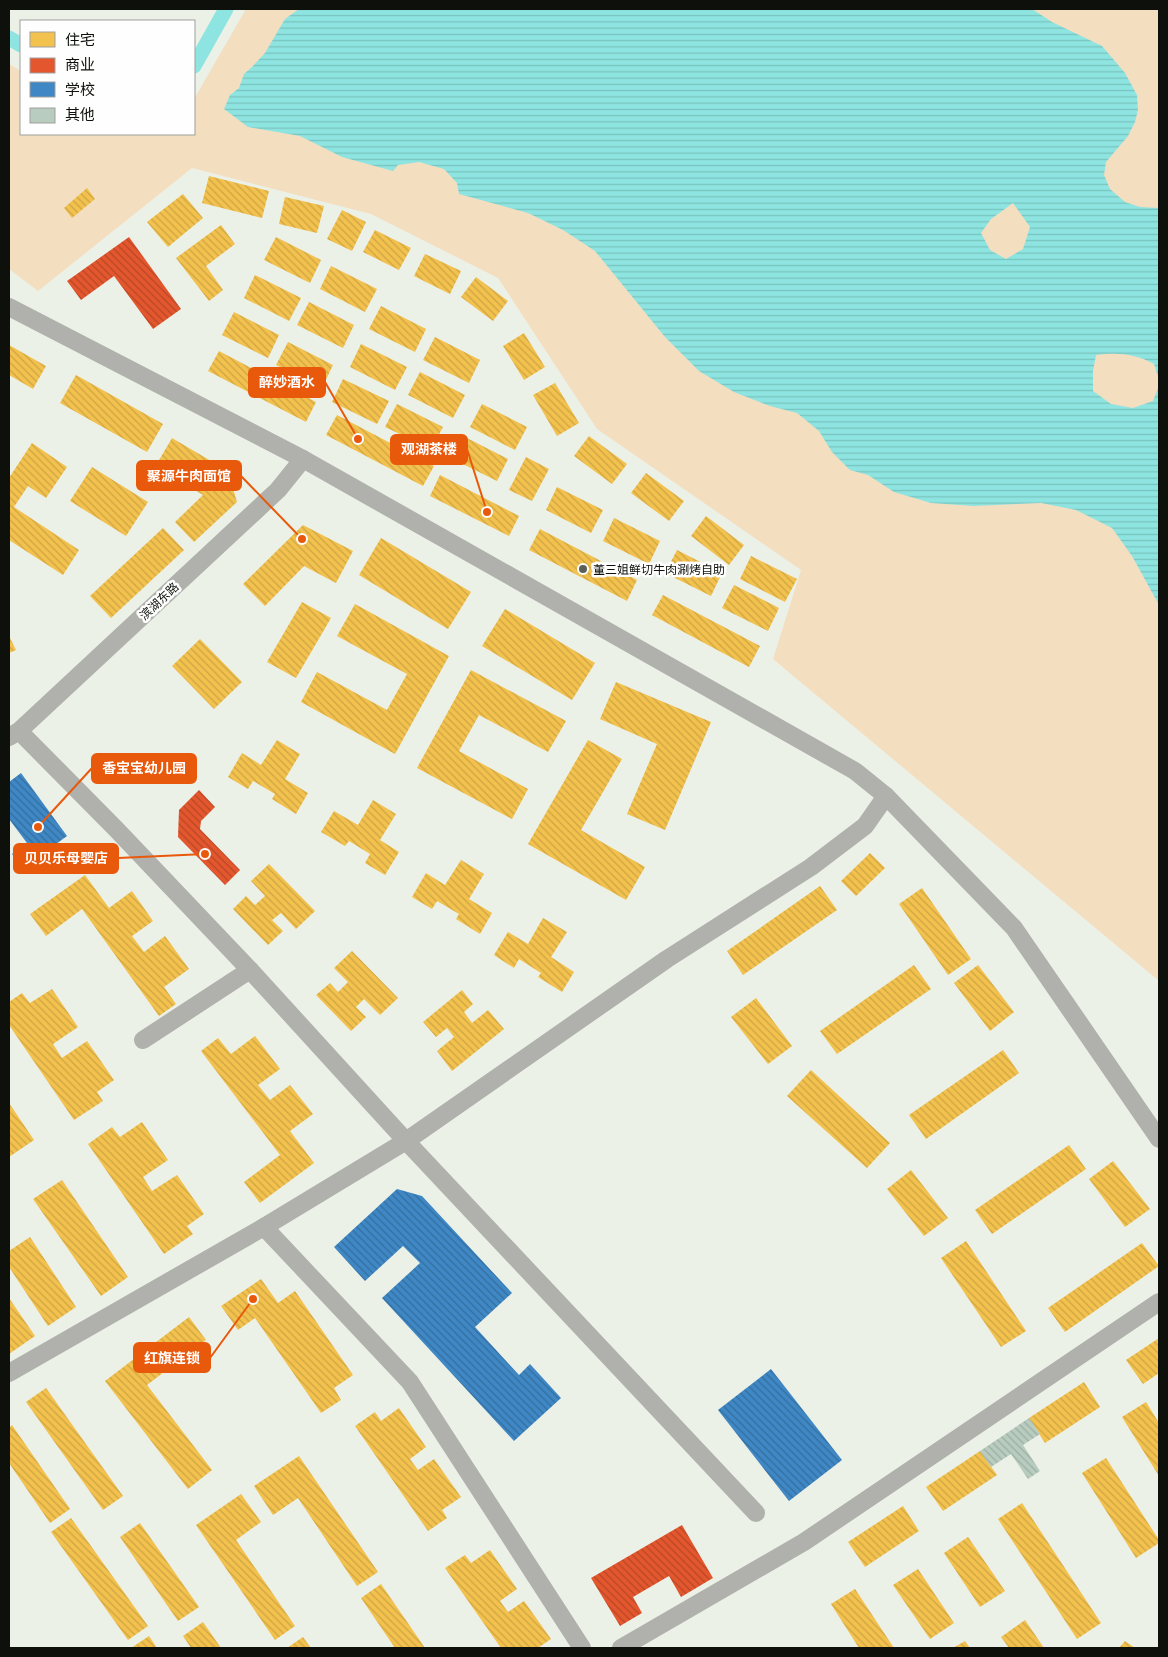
<svg xmlns="http://www.w3.org/2000/svg" width="1168" height="1657" viewBox="0 0 1168 1657" font-family="'Golos Text','Noto Sans SC',sans-serif">
	<style>
		.park { fill: #f4dec0 }
		.water { fill: url(#water-rules); fill-rule: evenodd }
		.homes { fill: url(#homes-back-hatch) }
		.shops { fill: url(#shops-back-hatch) }
		.schools { fill: url(#schools-back-hatch) }
		.lines { fill: none; stroke-linecap: round; stroke-linejoin: round }
		.canal { stroke: #8ee4e0; stroke-width: 15 }
		.building { fill: url(#building-back-hatch) }
		.minor { stroke: #b0b0ac; stroke-width: 18 }
		.poi-dot { fill: #5c5f58; stroke: #fefefe; stroke-width: 2 }
		.labels { text-anchor: middle; dominant-baseline: central; stroke-width: 5; stroke-linejoin: round; paint-order: stroke }
		.poi-label { font-size: 12px; fill: #0e110b; stroke: #fefefe; text-anchor: start }
		.street-label { font-size: 12px; fill: #0e110b; stroke: #fefefe }
		.leader { fill: none; stroke: #e8590c; stroke-width: 2 }
		.callout-dot { fill: #e8590c; stroke: #fefefe; stroke-width: 2 }
		.callout { fill: #e8590c; stroke: #e8590c; stroke-width: 2 }
		.callout-label { font-size: 14px; text-anchor: middle; font-weight: bold; fill: #fff }
	</style>
	<defs>
		<pattern id="water-rules" width="6" height="5" patternUnits="userSpaceOnUse" patternTransform="scale(1.25)"><rect width="6" height="5" fill="#8ee4e0"/><path d="M0 2.5h6" fill="none" stroke="#79c3bf"/></pattern>
		<pattern id="homes-back-hatch" width="6" height="6" patternUnits="userSpaceOnUse" patternTransform="scale(1.25)"><rect width="6" height="6" fill="#f2c14e"/><path d="M-1 5l2 2M0 0l6 6M5-1l2 2" fill="none" stroke="#cea543"/></pattern>
		<pattern id="shops-back-hatch" width="6" height="6" patternUnits="userSpaceOnUse" patternTransform="scale(1.25)"><rect width="6" height="6" fill="#e4572e"/><path d="M-1 5l2 2M0 0l6 6M5-1l2 2" fill="none" stroke="#b74725"/></pattern>
		<pattern id="schools-back-hatch" width="6" height="6" patternUnits="userSpaceOnUse" patternTransform="scale(1.25)"><rect width="6" height="6" fill="#3f88c5"/><path d="M-1 5l2 2M0 0l6 6M5-1l2 2" fill="none" stroke="#336e9e"/></pattern>
		<pattern id="building-back-hatch" width="6" height="6" patternUnits="userSpaceOnUse" patternTransform="scale(1.25)"><rect width="6" height="6" fill="#b8ccbf"/><path d="M-1 5l2 2M0 0l6 6M5-1l2 2" fill="none" stroke="#9daea3"/></pattern>
	</defs>
	<rect width="100%" height="100%" fill="#ecf1e7"/>
	<path class="park" d="M246 9H1159V981L773 659 801 570 597 429 498 278 371 214 192 168 38 291 9 269V64L21 71V134H194V99Z"/>
	<path class="water" d="M299 9H1032L1052 22 1102 46 1125 73 1137 95 1138 110 1135 122 1128 136 1106 162 1104 175 1110 189 1125 202 1140 207 1159 208V380L1154 364C1136 354 1117 352 1096 355L1093 371V391L1111 404 1133 408 1153 401 1159 386V605L1132 556 1112 528 1076 510 1041 503 974 506 931 503 894 492 868 475 850 470 832 452 819 431 797 413 770 406 734 392 699 371 665 337 595 251 563 230 528 213 459 194 457 183 444 169 419 162 398 165 393 171 342 157 300 136 248 127 224 109 230 95 239 88 244 74 252 67 265 53 285 19ZM1013 203 1030 227 1023 249 1006 259 990 250 981 233 991 219Z"/>
	<g class="homes">
		<path d="M209 176 269 191 262 218 202 203Z"/>
		<path d="M87 188 95 199 72 218 64 208Z"/>
		<path d="M183 194 203 218 168 247 147 222Z"/>
		<path d="M285 197 324 206 317 233 279 224Z"/>
		<path d="M342 210 366 222 352 251 327 239Z"/>
		<path d="M221 225 235 244 206 266 223 290 209 301 176 258Z"/>
		<path d="M375 230 411 248 399 270 363 252Z"/>
		<path d="M276 237 321 260 310 283 264 260Z"/>
		<path d="M425 254 461 271 450 294 414 276Z"/>
		<path d="M331 266 377 289 365 312 320 289Z"/>
		<path d="M255 275 301 298 289 321 244 298Z"/>
		<path d="M476 277 508 301 493 321 461 297Z"/>
		<path d="M309 302 354 325 343 348 297 325Z"/>
		<path d="M381 306 426 329 415 352 369 329Z"/>
		<path d="M234 312 279 335 268 358 222 335Z"/>
		<path d="M524 333 545 367 524 380 503 346Z"/>
		<path d="M435 337 480 360 469 383 423 360Z"/>
		<path d="M288 342 333 365 322 388 276 365Z"/>
		<path d="M361 344 407 367 395 390 350 367Z"/>
		<path d="M9 345 46 366 33 389 9 375Z"/>
		<path d="M219 351 316 402 306 422 208 371Z"/>
		<path d="M420 372 465 395 453 418 408 395Z"/>
		<path d="M76 375 163 424 147 452 60 403Z"/>
		<path d="M343 379 389 401 377 424 332 402Z"/>
		<path d="M555 383 579 423 557 436 533 395Z"/>
		<path d="M397 404 443 427 431 449 385 427Z"/>
		<path d="M482 404 527 427 515 450 470 427Z"/>
		<path d="M337 415 434 466 423 486 326 435Z"/>
		<path d="M463 436 508 459 497 481 451 458Z"/>
		<path d="M589 436 627 464 612 484 574 456Z"/>
		<path d="M172 438 228 471 237 502 194 542 175 522 203 495 155 467Z"/>
		<path d="M32 443 67 467 46 498 28 486 14 507 79 550 63 575 9 540V478Z"/>
		<path d="M526 457 549 469 532 501 509 490Z"/>
		<path d="M92 467 148 502 126 536 70 501Z"/>
		<path d="M646 473 684 501 669 521 631 493Z"/>
		<path d="M440 475 519 516 509 536 430 496Z"/>
		<path d="M557 487 603 510 591 533 546 510Z"/>
		<path d="M706 516 744 545 729 565 691 536Z"/>
		<path d="M614 518 660 541 649 564 603 541Z"/>
		<path d="M303 525 353 551 336 583 304 566 265 606 243 584Z"/>
		<path d="M163 528 184 550 111 618 90 596Z"/>
		<path d="M540 529 637 580 627 601 529 550Z"/>
		<path d="M381 538 471 592 448 629 359 575Z"/>
		<path d="M677 550 722 573 711 596 665 573Z"/>
		<path d="M751 556 797 579 785 602 740 579Z"/>
		<path d="M734 585 779 608 768 631 722 608Z"/>
		<path d="M663 595 760 646 749 667 652 615Z"/>
		<path d="M302 602 331 618 296 678 267 662Z"/>
		<path d="M355 604 449 656 395 754 301 702 317 672 387 710 407 674 337 636Z"/>
		<path d="M505 609 595 663 572 700 482 646Z"/>
		<path d="M9 636 16 650 9 653Z"/>
		<path d="M200 639 242 682 214 709 172 666Z"/>
		<path d="M471 670 566 721 548 752 479 715 459 751 528 789 512 819 417 768Z"/>
		<path d="M616 682 711 722 665 830 627 814 657 744 600 719Z"/>
		<path d="M277 740 300 754 285 779 308 793 296 814 272 799 275 794 253 781 248 789 228 777 242 753 261 765Z"/>
		<path d="M588 740 622 759 581 830 645 867 626 900 528 844Z"/>
		<path d="M373 800 396 814 380 840 399 852 385 875 365 863 370 854 349 841 345 846 321 832 334 811 358 825Z"/>
		<path d="M870 853 885 868 856 896 841 881Z"/>
		<path d="M461 860 484 874 469 899 492 913 480 934 456 919 459 914 437 901 432 909 412 897 426 873 445 885Z"/>
		<path d="M269 864 315 911 296 929 281 913 272 920 283 931 268 945 233 909 246 896 255 905 265 896 251 881Z"/>
		<path d="M85 875 109 908 132 891 153 921 132 936 144 952 165 936 189 969 164 987 176 1004 159 1016 82 909 46 936 30 914Z"/>
		<path d="M820 886 837 910 743 975 727 951Z"/>
		<path d="M922 888 971 959 948 975 899 904Z"/>
		<path d="M543 918 567 932 551 957 574 972 562 992 538 977 541 973 519 959 514 968 494 955 508 932 528 944Z"/>
		<path d="M352 951 398 998 380 1015 364 999 356 1007 366 1017 351 1031 316 995 330 983 338 992 348 982 334 968Z"/>
		<path d="M914 965 931 989 837 1054 820 1031Z"/>
		<path d="M978 965 1014 1012 990 1031 954 983Z"/>
		<path d="M52 989 78 1027 53 1044 62 1058 87 1041 114 1080 97 1092 103 1101 74 1120 9 1025V1002L22 993 30 1003Z"/>
		<path d="M462 990 473 1004 464 1012 472 1023 488 1010 504 1029 452 1071 437 1051 454 1037 447 1028 436 1037 423 1022Z"/>
		<path d="M756 998 792 1046 768 1064 731 1017Z"/>
		<path d="M255 1036 280 1069 258 1085 270 1100 290 1085 313 1114 290 1131 314 1163 260 1203 244 1182 280 1155 201 1051 218 1038 231 1054Z"/>
		<path d="M1003 1050 1019 1073 926 1139 909 1115Z"/>
		<path d="M811 1070 890 1143 867 1168 787 1096Z"/>
		<path d="M9 1103 34 1140 9 1157Z"/>
		<path d="M142 1122 168 1160 143 1177 152 1191 177 1175 204 1214 187 1226 193 1234 164 1254 88 1144 112 1127 120 1137Z"/>
		<path d="M1069 1145 1086 1169 992 1234 975 1210Z"/>
		<path d="M1113 1161 1150 1209 1125 1227 1089 1179Z"/>
		<path d="M911 1170 948 1218 924 1236 887 1189Z"/>
		<path d="M62 1180 128 1277 101 1296 33 1199Z"/>
		<path d="M30 1237 76 1307 48 1326 9 1267V1251Z"/>
		<path d="M966 1241 1026 1331 1001 1347 941 1258Z"/>
		<path d="M1142 1243 1159 1266 1065 1332 1048 1308Z"/>
		<path d="M261 1279 278 1303 295 1291 353 1375 334 1388 341 1400 321 1413 255 1318 238 1330 221 1306Z"/>
		<path d="M9 1298 35 1336 9 1354Z"/>
		<path d="M189 1317 206 1340 147 1385 212 1470 188 1489 105 1381Z"/>
		<path d="M1159 1338V1373L1143 1384 1126 1360Z"/>
		<path d="M1084 1382 1100 1407 1045 1443 1029 1418Z"/>
		<path d="M46 1388 123 1496 103 1510 26 1402Z"/>
		<path d="M1146 1402 1159 1423V1476L1122 1417Z"/>
		<path d="M399 1408 426 1447 410 1459 418 1470 434 1459 461 1497 442 1510 447 1518 428 1531 355 1426 375 1412 381 1421Z"/>
		<path d="M12 1425 70 1509 50 1523 9 1463V1428Z"/>
		<path d="M980 1451 997 1475 943 1511 926 1487Z"/>
		<path d="M299 1456 378 1572 357 1586 298 1498 273 1515 254 1486Z"/>
		<path d="M1106 1458 1159 1540V1543L1136 1558 1082 1473Z"/>
		<path d="M241 1494 261 1522 236 1540 295 1626 275 1640 196 1525Z"/>
		<path d="M1022 1503 1101 1623 1077 1639 998 1519Z"/>
		<path d="M903 1506 919 1531 865 1567 848 1542Z"/>
		<path d="M71 1518 148 1626 128 1640 51 1532Z"/>
		<path d="M140 1523 199 1607 178 1621 120 1537Z"/>
		<path d="M968 1537 1005 1591 980 1607 944 1553Z"/>
		<path d="M490 1550 517 1589 500 1601 508 1612 524 1601 551 1639 538 1648H501L445 1568 465 1555 471 1563Z"/>
		<path d="M918 1569 954 1623 930 1639 893 1585Z"/>
		<path d="M381 1584 425 1648H395L361 1598Z"/>
		<path d="M855 1589 894 1648H859L831 1604Z"/>
		<path d="M1025 1620 1044 1648H1009L1001 1637Z"/>
		<path d="M203 1622 221 1648H191L183 1636Z"/>
		<path d="M149 1636 157 1648H131Z"/>
		<path d="M303 1637 311 1648H287Z"/>
		<path d="M965 1641 970 1648H953Z"/>
		<path d="M1125 1641 1135 1648H1119Z"/>
	</g>
	<g class="shops">
		<path d="M129 237 181 309 153 329 114 276 81 300 67 281Z"/>
		<path d="M199 790 215 807 201 821 200 829 240 870 225 885 178 837 179 810Z"/>
		<path d="M682 1525 713 1578 681 1597 669 1576 633 1597 642 1613 620 1626 591 1578Z"/>
	</g>
	<g class="schools">
		<path d="M21 773 67 836 22 869 12 854 27 843 9 819V782Z"/>
		<path d="M397 1189 422 1196 512 1293 475 1327 519 1375 530 1364 561 1398 514 1441 382 1298 420 1263 403 1246 365 1281 334 1247Z"/>
		<path d="M771 1369 842 1460 789 1501 718 1410Z"/>
	</g>
	<g class="lines">
		<g class="canal">
			<path d="M9 38 21 45"/>
			<path d="M194 66 226 9"/>
		</g>
	</g>
	<path class="building" d="M1029 1418 1040 1434 1023 1445 1040 1471 1028 1479 1011 1454 991 1467 980 1451Z"/>
	<g class="lines">
		<g class="minor">
			<path d="M9 307 303 459 855 771 886 796 1014 928 1159 1139"/>
			<path d="M19 731 116 829 250 970 406 1141 756 1513"/>
			<path d="M9 737 19 731 278 490 303 459"/>
			<path d="M143 1040 250 970"/>
			<path d="M264 1227 410 1382 582 1648"/>
			<path d="M9 1373 264 1227 406 1141 667 959 811 867 865 826 886 796"/>
			<path d="M621 1648 804 1542 1159 1302"/>
		</g>
	</g>
	<circle class="poi-dot" cx="583" cy="569" r="5"/>
	<g class="labels">
		<g class="poi-label">
			<text x="593" y="569">董三姐鲜切牛肉涮烤自助</text>
		</g>
		<g class="street-label">
			<text transform="translate(159 601) rotate(-43)">滨湖东路</text>
		</g>
	</g>
	<path class="leader" d="M358 439L325 382M487 512L467 449M302 539L241 476M38 827L92 768M205 854L118 858M253 1299L210 1358"/>
	<g class="callout-dot">
		<circle cx="358" cy="439" r="5"/>
		<circle cx="487" cy="512" r="5"/>
		<circle cx="302" cy="539" r="5"/>
		<circle cx="38" cy="827" r="5"/>
		<circle cx="205" cy="854" r="5"/>
		<circle cx="253" cy="1299" r="5"/>
	</g>
	<g class="callout">
		<rect x="249" y="368" width="76" height="29" rx="5"/>
		<rect x="391" y="435" width="76" height="29" rx="5"/>
		<rect x="137" y="461" width="104" height="29" rx="5"/>
		<rect x="92" y="754" width="104" height="29" rx="5"/>
		<rect x="14" y="844" width="104" height="29" rx="5"/>
		<rect x="134" y="1343" width="76" height="29" rx="5"/>
	</g>
	<g class="callout-label">
		<text x="287" y="387">醉妙酒水</text>
		<text x="429" y="454">观湖茶楼</text>
		<text x="189" y="481">聚源牛肉面馆</text>
		<text x="144" y="773">香宝宝幼儿园</text>
		<text x="66" y="863">贝贝乐母婴店</text>
		<text x="172" y="1363">红旗连锁</text>
	</g>
	<rect width="1168" height="1657" fill="none" stroke="#0e110b" stroke-width="20"/>
	<rect x="20" y="20" width="175" height="115" fill="#fefefe" stroke="#9e9f9d"/>
	<rect x="30" y="32" width="25" height="15" fill="#f2c14e" stroke="#9e9f9d"/>
	<text x="65" y="45" font-size="15" fill="#0e110b">住宅</text>
	<rect x="30" y="58" width="25" height="15" fill="#e4572e" stroke="#9e9f9d"/>
	<text x="65" y="70" font-size="15" fill="#0e110b">商业</text>
	<rect x="30" y="82" width="25" height="15" fill="#3f88c5" stroke="#9e9f9d"/>
	<text x="65" y="95" font-size="15" fill="#0e110b">学校</text>
	<rect x="30" y="108" width="25" height="15" fill="#b8ccbf" stroke="#9e9f9d"/>
	<text x="65" y="120" font-size="15" fill="#0e110b">其他</text>
</svg>
